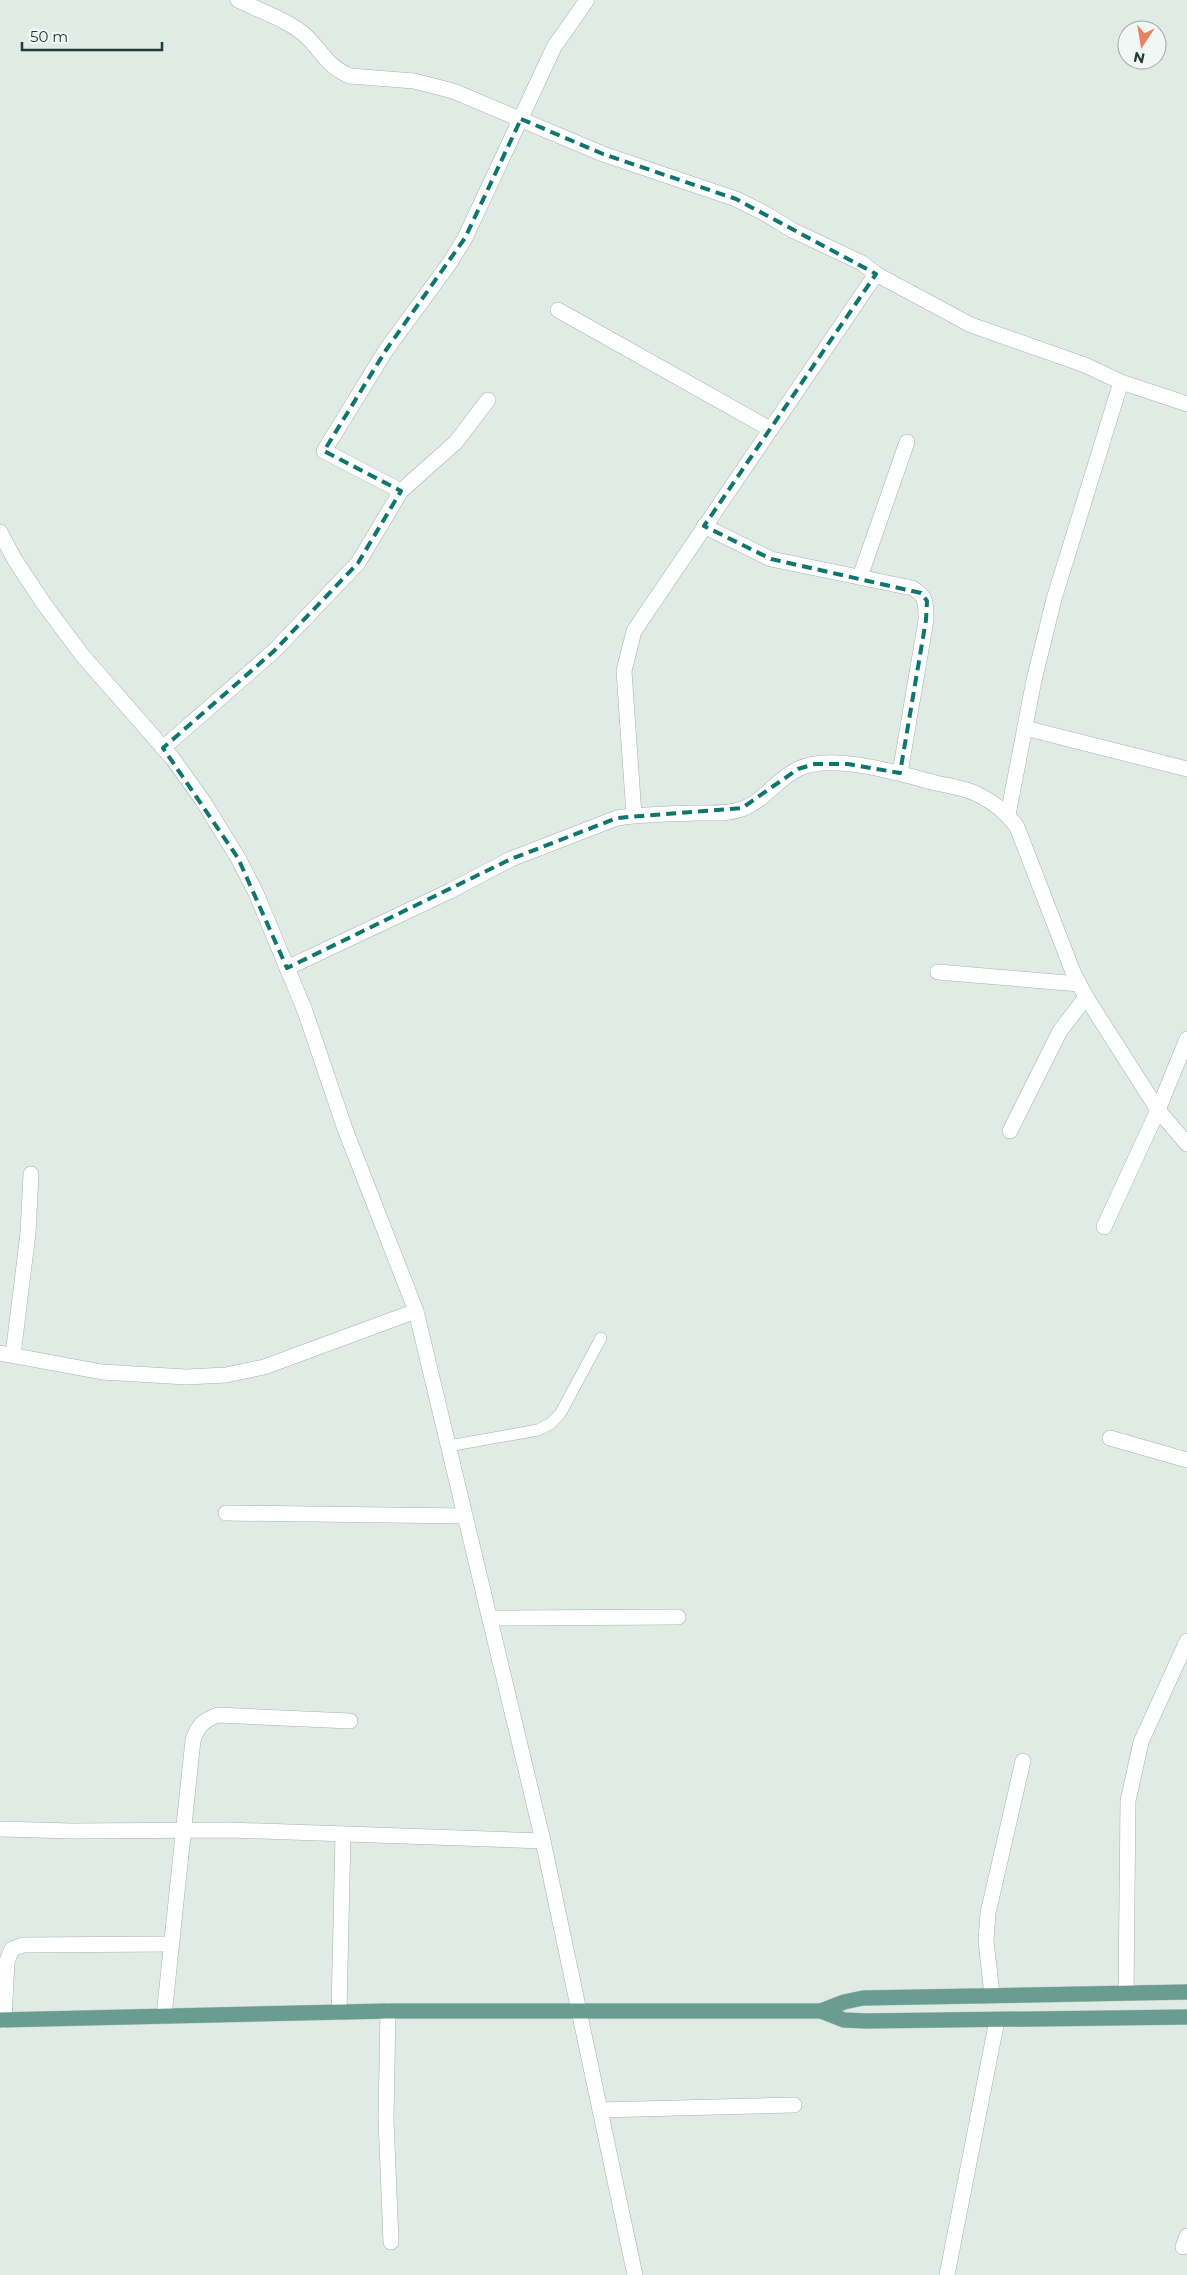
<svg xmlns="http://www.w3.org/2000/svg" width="1187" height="2275" viewBox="0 0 1187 2275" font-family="Montserrat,sans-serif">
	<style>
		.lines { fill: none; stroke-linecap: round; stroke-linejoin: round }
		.lane-casing { stroke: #a4b2ad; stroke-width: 12 }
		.street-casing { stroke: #a4b2ad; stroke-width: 16 }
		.primary-casing { stroke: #c1c8c6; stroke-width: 16 }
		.lane { stroke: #fff; stroke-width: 11 }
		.street { stroke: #fff; stroke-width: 15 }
		.primary { stroke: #699d8f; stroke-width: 15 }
		.marked { fill: none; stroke: #0f766e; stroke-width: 4; stroke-dasharray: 10 6; stroke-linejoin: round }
	</style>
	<rect width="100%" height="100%" fill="#e1ebe6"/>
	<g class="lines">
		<defs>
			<path id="lane" d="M448 1446 538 1430 550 1424 560 1414 601 1338"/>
			<g id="street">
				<path d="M238 0C258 10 291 21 307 37 323 53 327 66 350 76L414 81 453 91 603 154 736 199 764 213 792 230 862 263 876 274 971 325 1085 365 1121 382 1187 404"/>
				<path d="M558 310 770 429"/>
				<path d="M401 491 324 451 386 350 449 264 465 238 554 47 587 0"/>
				<path d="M704 526 771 559 912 588C927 596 926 604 926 620L900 773"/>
				<path d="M0 532 15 560 44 604 82 655 173 759 203 801 238 858 256 893 305 1011 345 1129 416 1311 543 1841 635 2275"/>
				<path d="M860 577 907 442"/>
				<path d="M1025 728 1187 769"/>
				<path d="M163 748 274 651 358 563 401 491 456 442 488 400"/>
				<path d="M634 815 624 671 634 631 876 274"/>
				<path d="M1008 815 1034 680 1054 599 1121 382"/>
				<path d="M287 968 450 891 511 859 617 818C643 814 670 814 697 813 712 813 728 814 742 809 764 801 777 779 798 769 832 752 901 774 936 783 949 786 965 788 977 794 994 802 1006 812 1017 827L1073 972 1086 997 1158 1110 1187 1144"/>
				<path d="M938 972 1079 984"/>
				<path d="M1010 1131 1060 1031 1086 997"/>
				<path d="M1104 1227 1158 1110 1187 1039"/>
				<path d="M0 1353 102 1372 186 1377 226 1375 264 1367 416 1311"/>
				<path d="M13 1355 28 1233 31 1174"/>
				<path d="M1110 1438 1187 1460"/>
				<path d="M226 1513 465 1516"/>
				<path d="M490 1618 678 1617"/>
				<path d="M0 1829 72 1831 230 1830 543 1841"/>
				<path d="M1126 1993 1128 1801 1141 1742 1187 1641"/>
				<path d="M992 1995 986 1941 988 1913 1023 1761"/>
				<path d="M388 2011 386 2119 391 2242"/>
				<path d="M339 2012 343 1834"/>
				<path d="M164 2016 193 1740C198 1725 204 1720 218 1715L350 1721"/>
				<path d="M4 2020 7 1961 12 1949 23 1945 171 1944"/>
				<path d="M600 2110 794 2105"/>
				<path d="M1183 2247 1187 2236"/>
				<path d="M947 2275 997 2020"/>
			</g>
			<g id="primary">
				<path d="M821 2011 844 2002 863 1998 1187 1992"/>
				<path d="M0 2020 388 2011H821L844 2020 866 2021 1187 2017"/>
			</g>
		</defs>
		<use href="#lane" class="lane-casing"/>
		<use href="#street" class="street-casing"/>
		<use href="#primary" class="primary-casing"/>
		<use href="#lane" class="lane"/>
		<use href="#street" class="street"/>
		<use href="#primary" class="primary"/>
	</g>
	<path class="marked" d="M521 119 603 154 736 199 876 274 704 526 771 559 921 593 927 601 926 620 900 773 848 764H815L798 769 742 808 617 818 511 859 287 968 238 858 163 748 274 651 358 563 401 491 324 451 386 350 465 238Z"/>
	<g transform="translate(1142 45) rotate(192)"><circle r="24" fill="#f1f7f4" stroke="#9faba7"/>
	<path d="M0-4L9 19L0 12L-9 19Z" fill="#e88262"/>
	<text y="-8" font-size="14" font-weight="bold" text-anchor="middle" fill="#233a34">N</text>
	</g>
	<path d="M22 42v8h140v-8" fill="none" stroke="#233a34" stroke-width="2.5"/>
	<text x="30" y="42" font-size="15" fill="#233a34" stroke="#f1f7f4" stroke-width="4" paint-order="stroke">50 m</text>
</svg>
